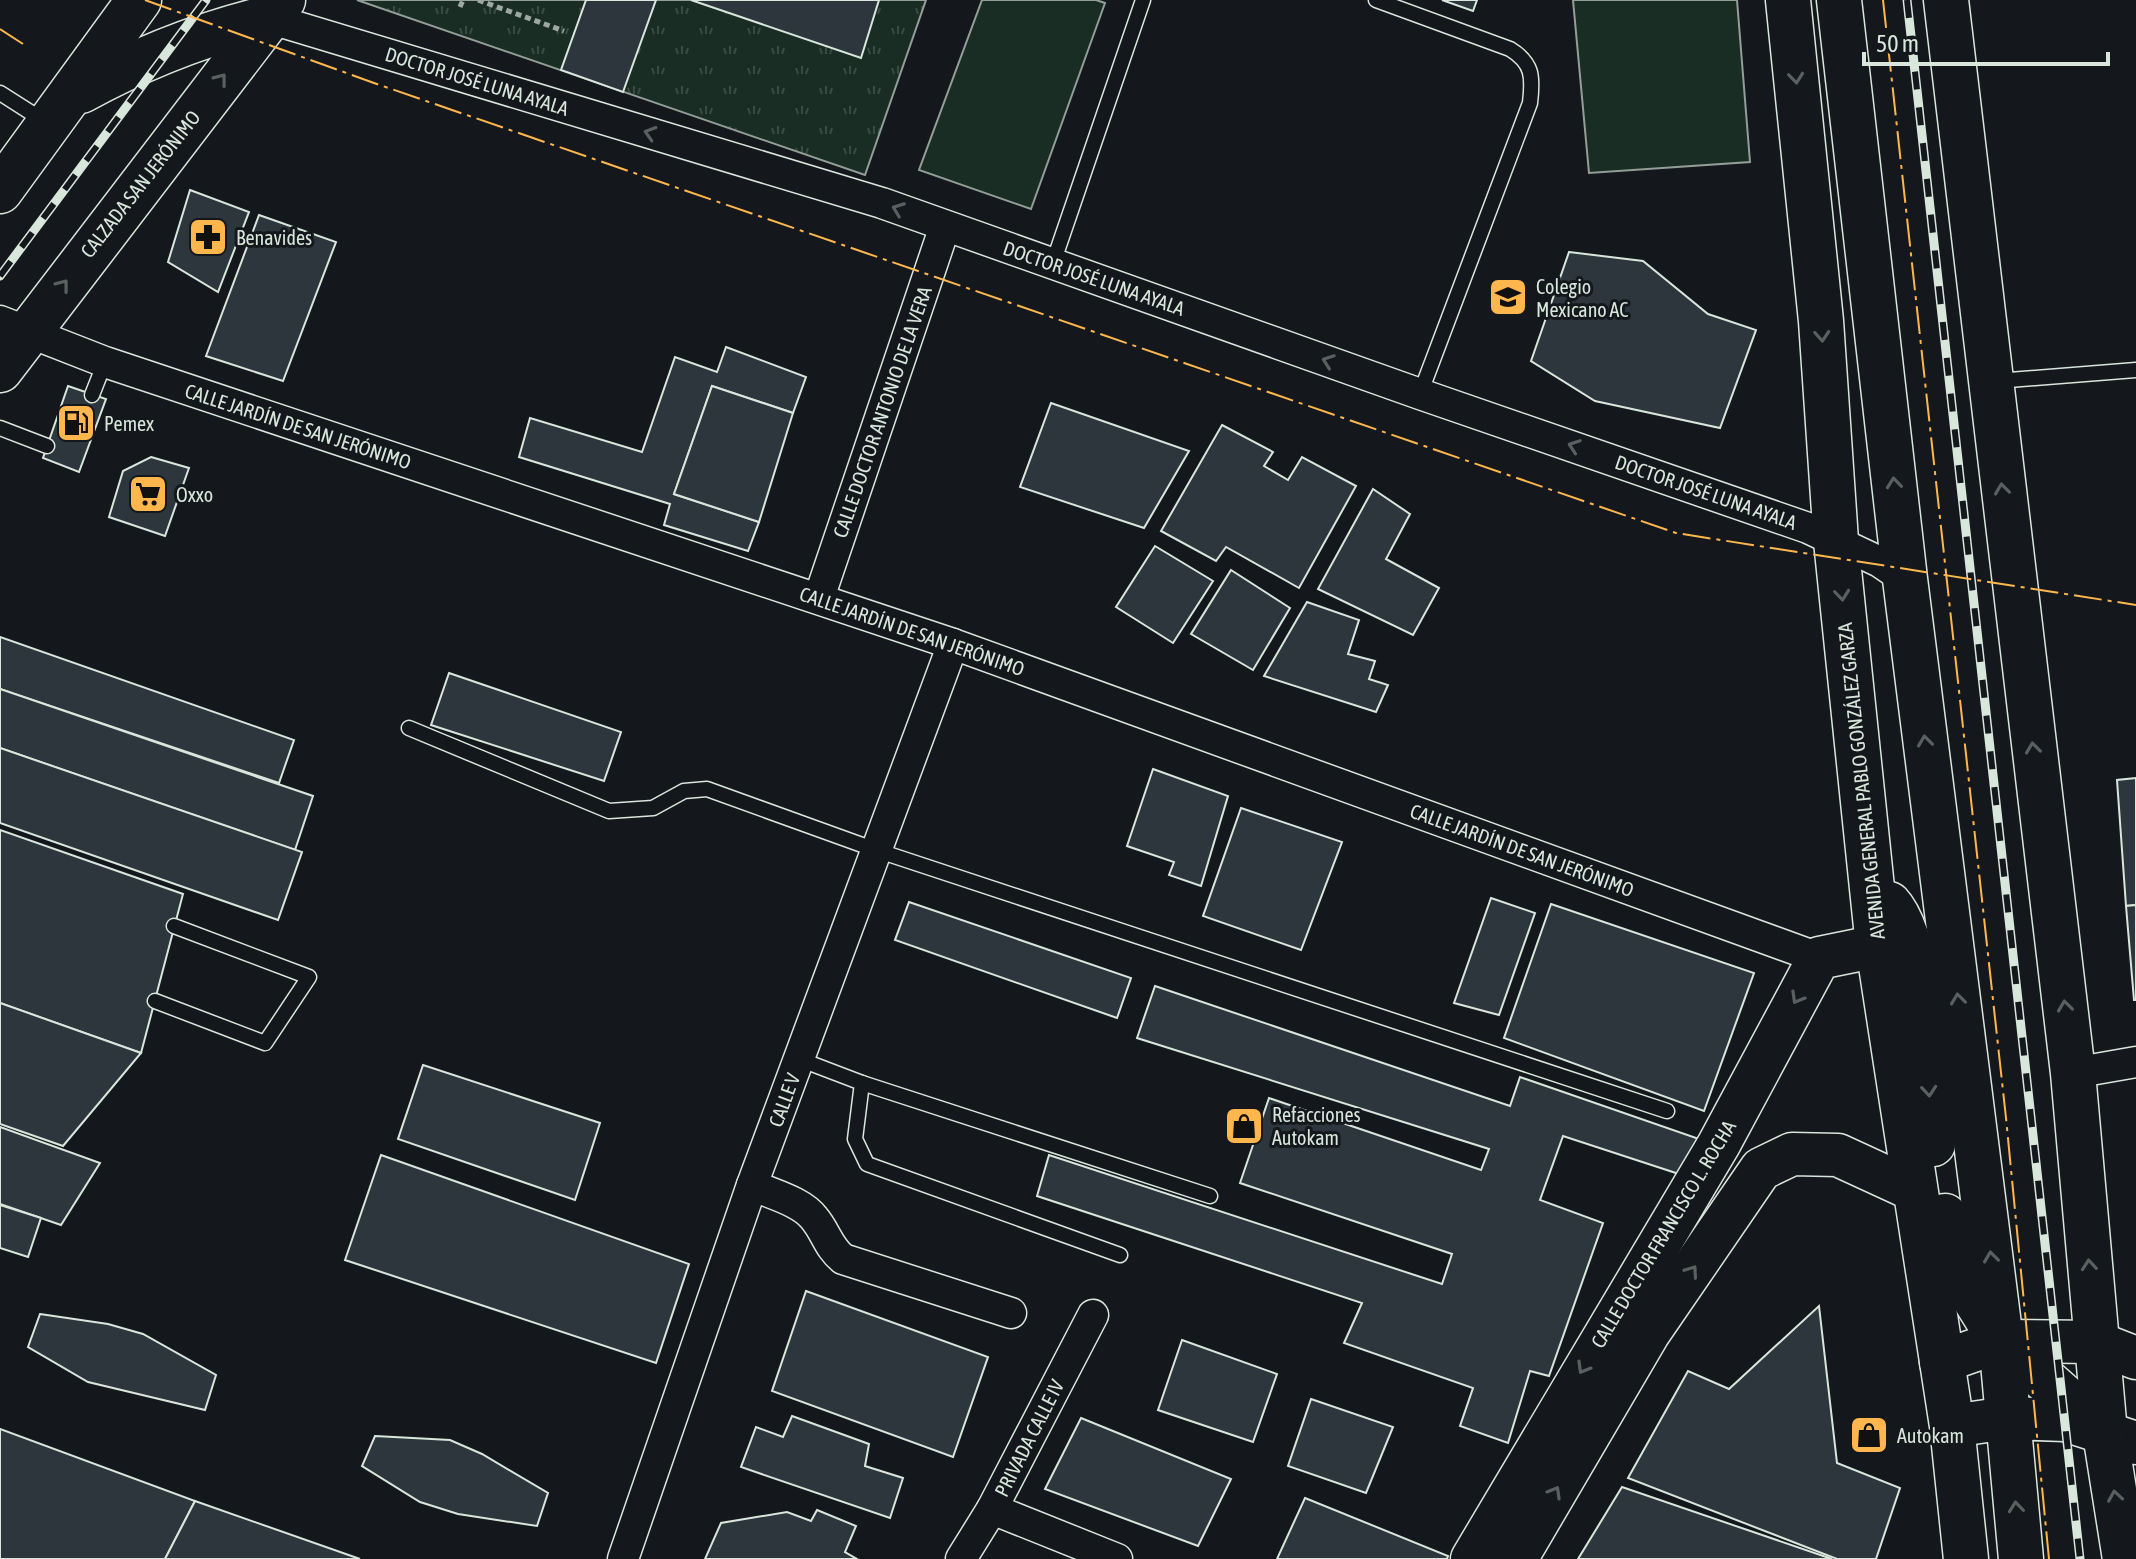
<svg xmlns="http://www.w3.org/2000/svg" width="2136" height="1559" viewBox="0 0 2136 1559" font-family="'Asap Condensed',sans-serif">
	<style>
		.grass { fill: url(#grass-tufts); stroke: #939e99; stroke-width: 2 }
		.green { fill: #1a2d24; stroke: #939e99; stroke-width: 2 }
		.building { fill: #2c363c; stroke: #d8e6dc; stroke-width: 2 }
		.lines { fill: none; stroke-linecap: round; stroke-linejoin: round }
		.lane-casing { stroke: #d8e6dc; stroke-width: 17 }
		.street-casing { stroke: #d8e6dc; stroke-width: 33 }
		.secondary-casing { stroke: #d8e6dc; stroke-width: 45 }
		.primary-casing { stroke: #d8e6dc; stroke-width: 47 }
		.path { stroke: #9da8a2; stroke-width: 5; stroke-dasharray: 6 4; stroke-linecap: butt }
		.lane { stroke: #14181c; stroke-width: 14 }
		.street { stroke: #14181c; stroke-width: 30 }
		.secondary { stroke: #14181c; stroke-width: 42 }
		.primary { stroke: #14181c; stroke-width: 44 }
		.rail-casing { stroke: #d8e6dc; stroke-width: 9 }
		.rail { stroke: #14181c; stroke-width: 6; stroke-dasharray: 18; stroke-linecap: butt }
		.power { stroke: #ffb74d; stroke-width: 2; stroke-dasharray: 28 6 4 6; stroke-linecap: butt }
		.oneway { stroke: #59605f }
		.labels { text-anchor: middle; dominant-baseline: central; stroke-width: 6; stroke-linejoin: round; paint-order: stroke }
		.street-label { font-size: 20px; fill: #d8e6dc; stroke: #14181c }
		.poi-label { font-size: 20px; fill: #d8e6dc; stroke: #14181c; text-anchor: start }
	</style>
	<defs>
		<pattern id="grass-tufts" width="24" height="20" patternUnits="userSpaceOnUse" patternTransform="scale(2)"><rect width="24" height="20" fill="#1a2d24"/><path d="M3 7l-1-3M5 7V3M7 7l1-3M15 17l-1-3M17 17v-4M19 17l1-3" fill="none" stroke="#3b4b43"/></pattern>
	</defs>
	<rect width="100%" height="100%" fill="#14181c"/>
	<path class="grass" d="M357 0H926L865 175Z"/>
	<g class="green">
		<path d="M982 0H1096L1105 3 1031 209 919 170Z"/>
		<path d="M1573 0H1737L1750 162 1589 173Z"/>
	</g>
	<g class="building">
		<path d="M586 0H656L623 92 561 70Z"/>
		<path d="M691 0H879L861 58Z"/>
		<path d="M1442 0H1477L1473 11Z"/>
		<path d="M190 190 249 212 218 292 168 262Z"/>
		<path d="M259 215 336 242 283 381 206 356Z"/>
		<path d="M1569 252 1643 261 1708 314 1756 330 1720 428 1595 401 1531 361Z"/>
		<path d="M726 347 806 377 793 413 712 386 674 494 759 522 748 551 664 525 670 504 519 457 530 418 642 452 675 357 717 372Z"/>
		<path d="M68 386 106 399 79 472 43 458Z"/>
		<path d="M712 386 793 413 759 522 674 494Z"/>
		<path d="M1051 403 1189 451 1144 528 1020 487Z"/>
		<path d="M1222 425 1273 452 1264 466 1288 480 1302 457 1356 486 1299 588 1226 547 1216 561 1161 531Z"/>
		<path d="M151 457 189 468 165 536 109 517 123 471Z"/>
		<path d="M1373 489 1410 514 1386 559 1439 588 1413 635 1318 589Z"/>
		<path d="M1155 546 1213 581 1173 643 1116 607Z"/>
		<path d="M1231 570 1290 608 1253 670 1191 634Z"/>
		<path d="M1307 602 1359 620 1348 654 1375 661 1369 679 1388 685 1376 712 1264 676Z"/>
		<path d="M0 637 294 740 279 783 0 689Z"/>
		<path d="M449 673 621 732 604 781 431 725Z"/>
		<path d="M0 689 313 796 295 850 0 748Z"/>
		<path d="M0 748 302 852 278 920 0 823Z"/>
		<path d="M1153 769 1228 796 1201 886 1169 875 1174 862 1127 846Z"/>
		<path d="M2136 778V905L2126 906 2117 780Z"/>
		<path d="M1241 808 1342 842 1301 950 1203 916Z"/>
		<path d="M0 830 183 894 141 1053 0 1003Z"/>
		<path d="M1491 898 1535 913 1499 1015 1454 1003Z"/>
		<path d="M909 902 1131 978 1117 1018 895 940Z"/>
		<path d="M1551 904 1754 973 1704 1111 1504 1038Z"/>
		<path d="M2136 905V1000H2134L2126 906Z"/>
		<path d="M1155 986 1510 1106 1520 1077 1702 1140 1682 1175 1563 1136 1540 1200 1603 1223 1549 1376 1530 1371 1508 1443 1460 1426 1473 1388 1344 1343 1362 1303 1037 1196 1049 1155 1442 1284 1452 1254 1240 1183 1269 1098 1481 1170 1489 1149 1137 1038Z"/>
		<path d="M0 1003 141 1053 63 1146 0 1124Z"/>
		<path d="M423 1065 600 1123 575 1200 398 1139Z"/>
		<path d="M0 1127 100 1163 61 1225 0 1204Z"/>
		<path d="M381 1155 689 1264 656 1363 345 1260Z"/>
		<path d="M0 1205 41 1218 28 1257 0 1248Z"/>
		<path d="M806 1291 988 1357 953 1457 772 1391Z"/>
		<path d="M1819 1306 1837 1463 1900 1488 1876 1559H1837L1628 1478 1688 1371 1729 1389Z"/>
		<path d="M40 1314 108 1324 143 1334 216 1375 205 1410 88 1382 28 1347Z"/>
		<path d="M1182 1340 1277 1374 1253 1442 1158 1410Z"/>
		<path d="M1311 1399 1393 1427 1366 1493 1288 1466Z"/>
		<path d="M792 1416 869 1444 865 1466 903 1478 890 1518 741 1467 756 1427 783 1437Z"/>
		<path d="M1081 1418 1231 1479 1198 1546 1045 1489Z"/>
		<path d="M0 1429 195 1501 165 1559H0Z"/>
		<path d="M375 1436 450 1440 482 1454 548 1493 537 1526 458 1514 420 1502 362 1466Z"/>
		<path d="M1622 1487 1832 1559H1578Z"/>
		<path d="M1305 1498 1448 1556 1447 1559H1277Z"/>
		<path d="M195 1501 360 1559H165Z"/>
		<path d="M817 1510 856 1526 845 1552 857 1559H705L721 1523 787 1512 811 1521Z"/>
	</g>
	<g class="lines">
		<defs>
			<g id="lane">
				<path d="M1376 0 1510 49C1533 63 1533 77 1530 103L1420 394"/>
				<path d="M0 93 44 121"/>
				<path d="M1053 263 1143 0"/>
				<path d="M1997 381 2136 370"/>
				<path d="M92 395 105 362"/>
				<path d="M0 428 47 446"/>
				<path d="M409 728 609 811 653 808 684 791 707 789 876 850 1667 1111"/>
				<path d="M155 1001 265 1043 309 977 174 926"/>
				<path d="M799 1059 862 1083 855 1139 867 1164 1120 1255"/>
				<path d="M862 1083 1210 1196"/>
			</g>
			<g id="street">
				<path d="M268 18 882 203 1420 394 1808 528 1880 562 1905 579"/>
				<path d="M0 321 105 362 953 644 1819 958"/>
				<path d="M819 598 945 226"/>
				<path d="M2073 1073 2136 1062"/>
				<path d="M752 1185C771 1194 801 1201 814 1218 826 1232 828 1247 843 1259L1011 1313"/>
				<path d="M992 1509 1117 1559"/>
				<path d="M623 1559 752 1185 953 644"/>
				<path d="M961 1559 992 1509 1093 1315"/>
			</g>
			<g id="secondary">
				<path d="M1941 1362 2001 1341 2095 1342 2136 1358"/>
				<path d="M1952 1426 2007 1418 2065 1420 2136 1443"/>
				<path d="M1472 1559 1719 1144 1819 958 1878 946"/>
				<path d="M1516 1559 1648 1334 1761 1169 1792 1154 1838 1155 1914 1190"/>
			</g>
			<g id="primary">
				<path d="M1788 0 1821 321 1836 541 1878 946 1952 1426 1966 1559"/>
				<path d="M1839 0 1905 579 2001 1341 2021 1559"/>
				<path d="M1946 0 2073 1073 2105 1433 2125 1559"/>
				<path d="M81 91C141 58 201 34 268 18"/>
				<path d="M0 191 139 0"/>
				<path d="M0 370 283 0"/>
				<path d="M1889 904C1925 942 1929 1090 1933 1144"/>
				<path d="M1945 1216 1958 1272 2001 1341 2105 1433"/>
			</g>
		</defs>
		<use href="#lane" class="lane-casing"/>
		<use href="#street" class="street-casing"/>
		<use href="#secondary" class="secondary-casing"/>
		<use href="#primary" class="primary-casing"/>
		<g class="path">
			<path d="M478 0 564 31"/>
			<path d="M460 7 463 0"/>
		</g>
		<use href="#lane" class="lane"/>
		<use href="#street" class="street"/>
		<use href="#secondary" class="secondary"/>
		<use href="#primary" class="primary"/>
		<defs>
			<g id="rail">
				<path d="M1907 0 2080 1559"/>
				<path d="M0 276 206 0"/>
			</g>
		</defs>
		<use href="#rail" class="rail-casing"/>
		<use href="#rail" class="rail"/>
		<g class="power">
			<path d="M145 0 374 83 1676 533 2136 605"/>
			<path d="M1883 0 2006 1118 2049 1559"/>
			<path d="M0 29 23 44"/>
		</g>
	</g>
	<defs><path id="oneway-chevron" d="M-2-3.5L2.5 0L-2 3.5" fill="none" stroke-width="1.6" stroke-linecap="round" stroke-linejoin="round" transform="scale(2)"/></defs>
	<g class="oneway">
		<use href="#oneway-chevron" transform="translate(1796 78) rotate(84)"/>
		<use href="#oneway-chevron" transform="translate(221 79) rotate(-52)"/>
		<use href="#oneway-chevron" transform="translate(650 133) rotate(-163)"/>
		<use href="#oneway-chevron" transform="translate(898 209) rotate(-159)"/>
		<use href="#oneway-chevron" transform="translate(63 285) rotate(-52)"/>
		<use href="#oneway-chevron" transform="translate(1822 336) rotate(86)"/>
		<use href="#oneway-chevron" transform="translate(1328 361) rotate(-160)"/>
		<use href="#oneway-chevron" transform="translate(1574 446) rotate(-161)"/>
		<use href="#oneway-chevron" transform="translate(1894 483) rotate(-96)"/>
		<use href="#oneway-chevron" transform="translate(2002 489) rotate(-97)"/>
		<use href="#oneway-chevron" transform="translate(1842 595) rotate(84)"/>
		<use href="#oneway-chevron" transform="translate(1925 741) rotate(-97)"/>
		<use href="#oneway-chevron" transform="translate(2033 748) rotate(-97)"/>
		<use href="#oneway-chevron" transform="translate(1797 998) rotate(120)"/>
		<use href="#oneway-chevron" transform="translate(1958 999) rotate(-97)"/>
		<use href="#oneway-chevron" transform="translate(2065 1006) rotate(-97)"/>
		<use href="#oneway-chevron" transform="translate(1929 1091) rotate(85)"/>
		<use href="#oneway-chevron" transform="translate(1991 1257) rotate(-97)"/>
		<use href="#oneway-chevron" transform="translate(2089 1265) rotate(-95)"/>
		<use href="#oneway-chevron" transform="translate(1692 1271) rotate(-55)"/>
		<use href="#oneway-chevron" transform="translate(1583 1368) rotate(120)"/>
		<use href="#oneway-chevron" transform="translate(1555 1492) rotate(-60)"/>
		<use href="#oneway-chevron" transform="translate(2115 1496) rotate(-99)"/>
		<use href="#oneway-chevron" transform="translate(2016 1507) rotate(-96)"/>
	</g>
	<defs>
		<symbol id="pharmacy-square" viewBox="-11 -11 22 22"><rect x="-9" y="-9" width="18" height="18" rx="4" fill="#ffb74d" stroke="#14181c"/><path d="M-2-6h4v4h4v4h-4v4h-4v-4h-4v-4h4Z" fill="#111"/></symbol>
		<symbol id="school-square" viewBox="-11 -11 22 22"><rect x="-9" y="-9" width="18" height="18" rx="4" fill="#ffb74d" stroke="#14181c"/><path d="M0-5L7-2L0 1L-7-2ZM-4 1L0 2.5L4 1V4Q0 6-4 4Z" fill="#111"/></symbol>
		<symbol id="fuel-square" viewBox="-11 -11 22 22"><rect x="-9" y="-9" width="18" height="18" rx="4" fill="#ffb74d" stroke="#14181c"/><path d="M-5.5-6h7V0h2V4h1.3V-2.5L3-4.5l.8-.8L6-3V5H2.5V1h-1V6h-7ZM-4.2-4.7v3.2H.2V-4.7Z" fill="#111"/></symbol>
		<symbol id="supermarket-square" viewBox="-11 -11 22 22"><rect x="-9" y="-9" width="18" height="18" rx="4" fill="#ffb74d" stroke="#14181c"/><path d="M-6-5.5h2.5l.6 2H6L4.5 2H-2.5L-4.4-4H-6ZM-1.5 3.2a1.3 1.3 0 1 0 .1 0ZM3 3.2a1.3 1.3 0 1 0 .1 0Z" fill="#111"/></symbol>
		<symbol id="shop-square" viewBox="-11 -11 22 22"><rect x="-9" y="-9" width="18" height="18" rx="4" fill="#ffb74d" stroke="#14181c"/><path d="M-5-2.5h2.3a2.7 3.5 0 0 1 5.4 0H5L5.5 6h-11ZM-1.5-2.5h3a1.5 2.3 0 0 0-3 0Z" fill="#111"/></symbol>
	</defs>
	<g fill-rule="evenodd">
		<use href="#pharmacy-square" x="186" y="215" width="44" height="44"/>
		<use href="#school-square" x="1486" y="275" width="44" height="44"/>
		<use href="#fuel-square" x="54" y="401" width="44" height="44"/>
		<use href="#supermarket-square" x="126" y="472" width="44" height="44"/>
		<use href="#shop-square" x="1222" y="1104" width="44" height="44"/>
		<use href="#shop-square" x="1847" y="1413" width="44" height="44"/>
	</g>
	<g class="labels">
		<g class="street-label">
			<text transform="translate(477 81) rotate(17)">DOCTOR JOSÉ LUNA AYALA</text>
			<text transform="translate(140 184) rotate(-52)">CALZADA SAN JERÓNIMO</text>
			<text transform="translate(1094 278) rotate(19)">DOCTOR JOSÉ LUNA AYALA</text>
			<text transform="translate(882 412) rotate(-71)">CALLE DOCTOR ANTONIO DE LA VERA</text>
			<text transform="translate(298 426) rotate(18)">CALLE JARDÍN DE SAN JERÓNIMO</text>
			<text transform="translate(1706 492) rotate(19)">DOCTOR JOSÉ LUNA AYALA</text>
			<text transform="translate(912 631) rotate(19)">CALLE JARDÍN DE SAN JERÓNIMO</text>
			<text transform="translate(1861 781) rotate(-96)">AVENIDA GENERAL PABLO GONZÁLEZ GARZA</text>
			<text transform="translate(1522 850) rotate(20)">CALLE JARDÍN DE SAN JERÓNIMO</text>
			<text transform="translate(784 1100) rotate(-70)">CALLE V</text>
			<text transform="translate(1663 1234) rotate(-59)">CALLE DOCTOR FRANCISCO L. ROCHA</text>
			<text transform="translate(1029 1438) rotate(-63)">PRIVADA CALLE IV</text>
		</g>
		<g class="poi-label">
			<text x="236" y="237">Benavides</text>
			<text x="1536" y="286">Colegio<tspan x="1536" dy="23">Mexicano AC</tspan></text>
			<text x="104" y="423">Pemex</text>
			<text x="176" y="494">Oxxo</text>
			<text x="1272" y="1114">Refacciones<tspan x="1272" dy="23">Autokam</tspan></text>
			<text x="1897" y="1435">Autokam</text>
		</g>
	</g>
	<path d="M1864 52v12h244v-12" fill="none" stroke="#d8e6dc" stroke-width="4"/>
	<text x="1876" y="52" font-size="24" fill="#d8e6dc" stroke="#14181c" stroke-width="6" paint-order="stroke">50 m</text>
</svg>
